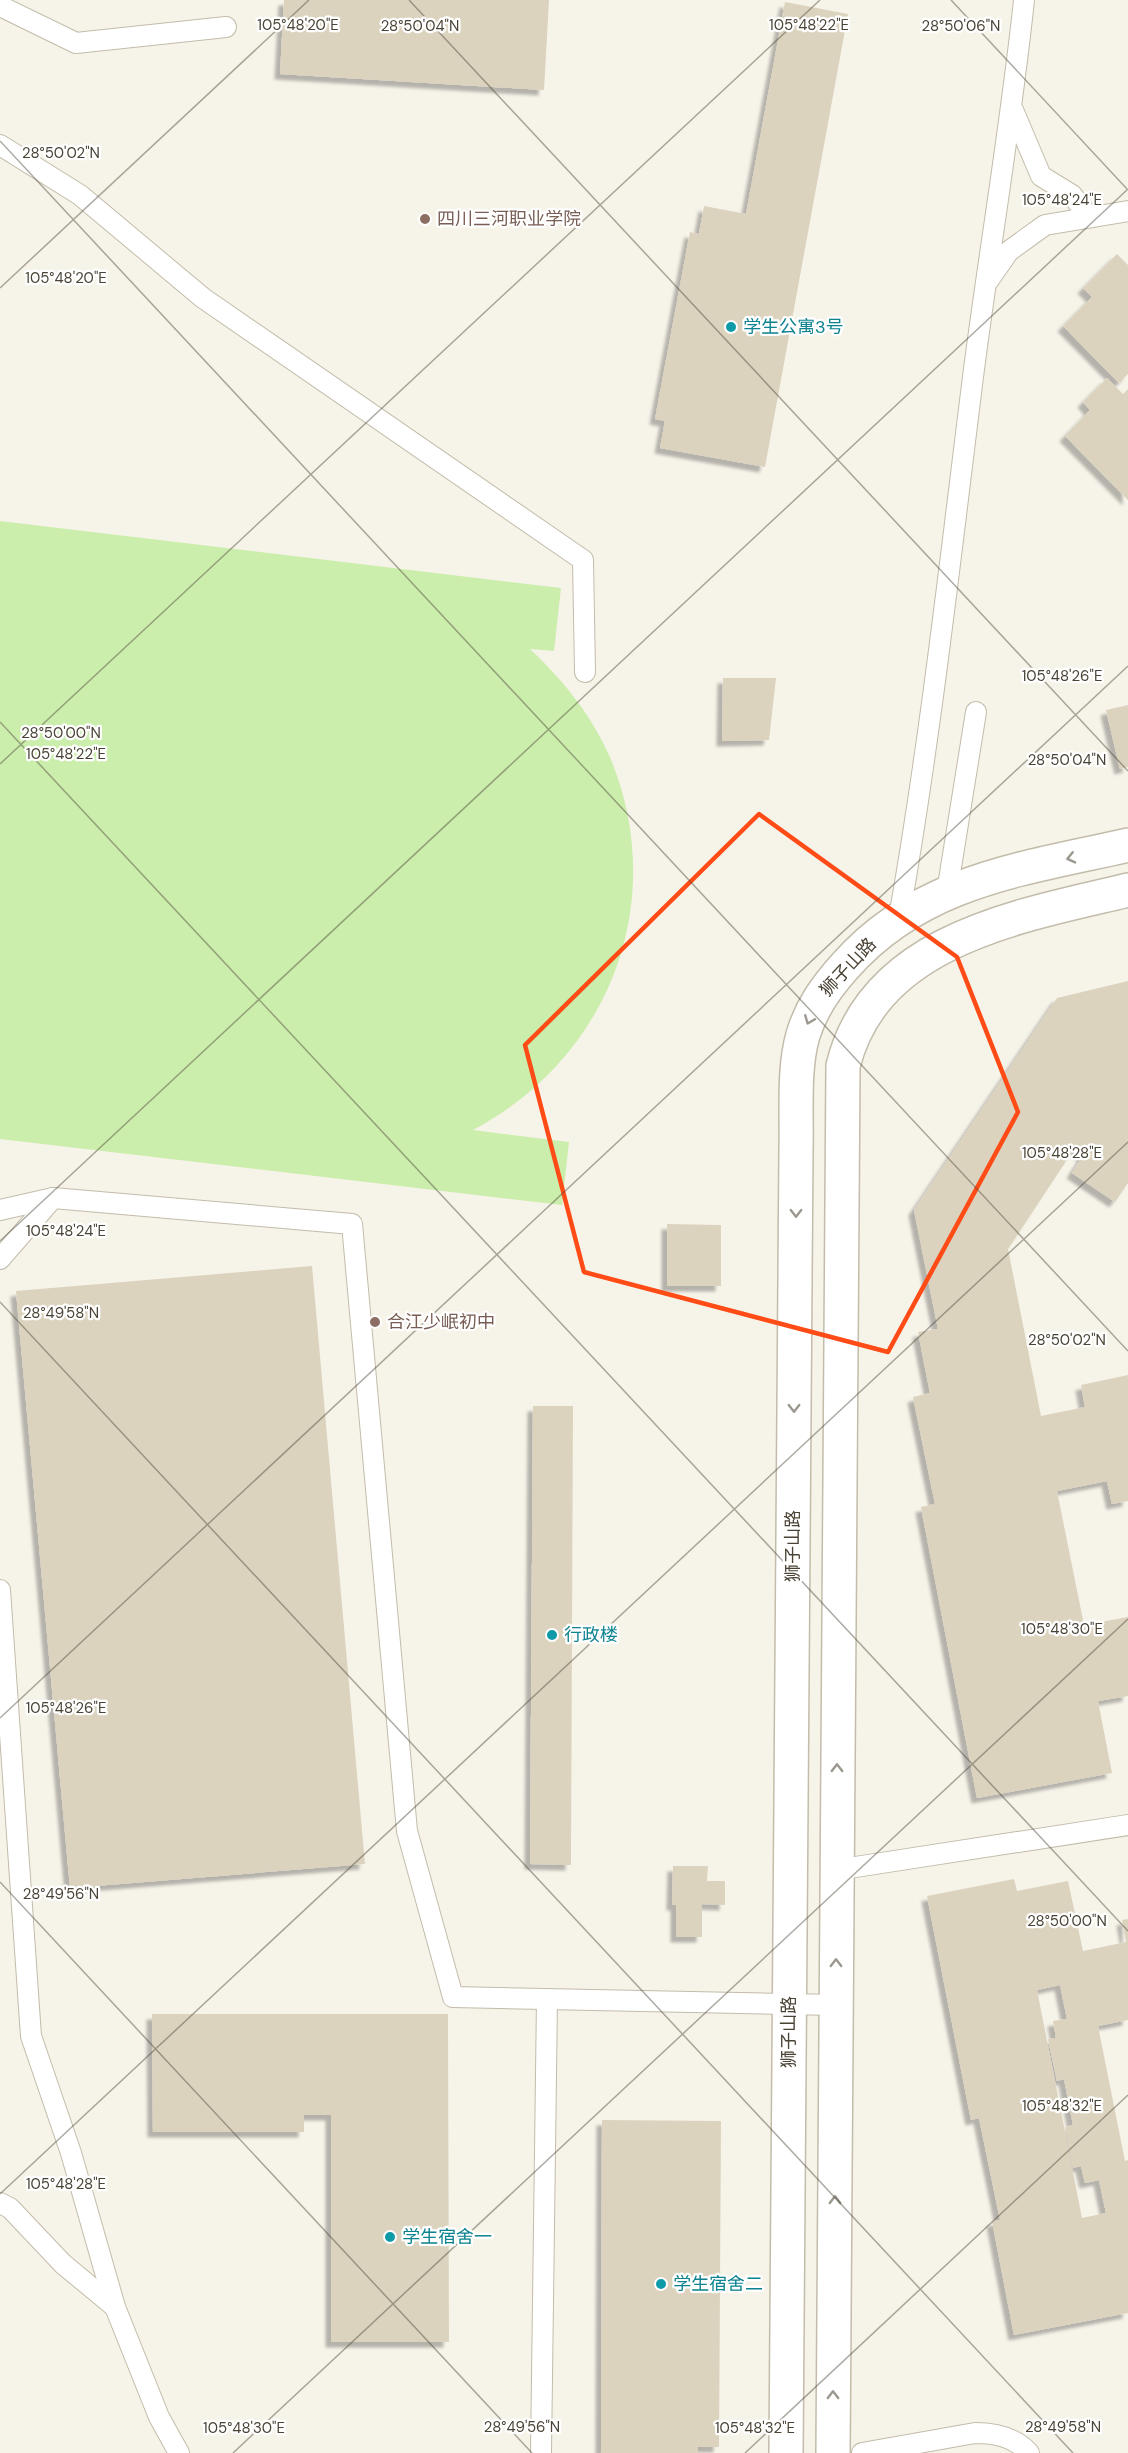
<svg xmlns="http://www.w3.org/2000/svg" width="1128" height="2453" viewBox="0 0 1128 2453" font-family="'DM Sans','Noto Sans SC',sans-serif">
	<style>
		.park { fill: #cceead }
		.building { fill: #dcd3bf; fill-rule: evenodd; filter: url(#shadow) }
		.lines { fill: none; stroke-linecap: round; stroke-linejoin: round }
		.service-casing { stroke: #c3bcaa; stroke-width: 22 }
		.tertiary-casing { stroke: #c3bcaa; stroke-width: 36 }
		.service { stroke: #fff; stroke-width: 20 }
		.tertiary { stroke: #fff; stroke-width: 33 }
		.oneway { stroke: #9c9890 }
		.marked { fill: none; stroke: #ff4b16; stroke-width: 4.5; stroke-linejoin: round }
		.ticks { fill: none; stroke: #4b4436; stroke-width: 1.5; stroke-opacity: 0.45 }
		.education-dot { fill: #8d6e63; stroke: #fff; stroke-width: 2 }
		.culture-dot { fill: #0f9aa8; stroke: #fff; stroke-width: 2 }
		.labels { text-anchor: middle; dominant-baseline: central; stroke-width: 4.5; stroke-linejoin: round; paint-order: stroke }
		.education-label { font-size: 18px; fill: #785e54; stroke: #fff; text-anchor: start }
		.culture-label { font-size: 18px; fill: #0d838f; stroke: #fff; text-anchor: start }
		.street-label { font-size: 18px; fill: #4b4436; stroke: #fff }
		.ticks-label { font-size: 15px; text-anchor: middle; fill: #4b4436; stroke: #fff; stroke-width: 4.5; stroke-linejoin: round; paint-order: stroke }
	</style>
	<defs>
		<filter id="shadow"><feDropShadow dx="-5.5" dy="5.5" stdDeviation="1.5" flood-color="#0004"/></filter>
	</defs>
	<rect width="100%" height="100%" fill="#f6f3e9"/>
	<path class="park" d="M0 521 561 588 554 651 530 649C564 681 594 718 612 762 669 906 607 1059 473 1130L569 1142 562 1205 0 1139Z"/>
	<g class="building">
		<path d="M284 0H549L544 90 280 74Z"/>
		<path d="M785 2 848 14 765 467 660 448 665 421 655 419 690 232 699 234 704 206 746 214Z"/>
		<path d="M1117 254 1128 265V374L1119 383 1063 326 1092 297 1083 288Z"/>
		<path d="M1107 378 1123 394 1128 389V500L1065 436 1090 410 1083 402Z"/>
		<path d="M723 678H776L769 740 722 741Z"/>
		<path d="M1128 705V767L1120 769 1106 710Z"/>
		<path d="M1128 981V1183L1115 1202 1072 1173 1083 1156 1074 1149 1008 1249 1041 1416 1085 1407 1081 1385 1128 1375V1501L1112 1504 1107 1481 1057 1491 1084 1625 1128 1617V1696L1098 1701 1112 1773 977 1798 921 1507 935 1504 913 1397 930 1393 918 1332 938 1329 914 1210 1057 998Z"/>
		<path d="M667 1224 721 1225V1286H667Z"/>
		<path d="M312 1266 365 1864 70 1888 16 1291Z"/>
		<path d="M533 1406H573L571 1865 530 1864Z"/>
		<path d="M673 1866H708L707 1881H725V1905L702 1904V1937H676V1905H672Z"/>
		<path d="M1014 1879 1017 1891 1068 1881 1083 1951 1126 1942 1122 1920 1128 1919V2020L1098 2026 1125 2161 1128 2160V2313L1014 2335 992 2221 1000 2220 979 2118 971 2120 927 1896ZM1060 1985 1067 2019 1053 2021 1056 2038 1048 2039 1057 2081 1064 2079 1073 2125 1065 2127 1073 2168 1081 2166 1085 2183 1099 2180 1106 2213 1082 2218 1037 1990Z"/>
		<path d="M152 2014H448L449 2342H331V2115H304V2132H153Z"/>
		<path d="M602 2120 721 2121 719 2447H698V2453H601Z"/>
	</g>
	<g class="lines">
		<defs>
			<g id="service">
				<path d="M0 6 76 43 226 27"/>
				<path d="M1013 110 1041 176 1072 195 1089 217"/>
				<path d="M0 145 80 195 203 298 583 560 585 672"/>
				<path d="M988 281 1009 251 1045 225 1128 211"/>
				<path d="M947 892 976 712"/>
				<path d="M899 918C931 736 951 552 974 369 990 246 1011 124 1024 0"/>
				<path d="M0 1210 53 1198"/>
				<path d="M0 1259 53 1198 352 1224 407 1831 453 1997 836 2005"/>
				<path d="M0 1590 31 2036 71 2153 115 2307 159 2417 179 2453"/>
				<path d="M836 1870 1128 1825"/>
				<path d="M0 2203 10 2208 63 2264 115 2307"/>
				<path d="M541 2453 547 1999"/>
				<path d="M862 2453 975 2433C996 2433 1015 2437 1029 2453"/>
			</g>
			<g id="tertiary">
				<path d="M786 2453 796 1149C797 1114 793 1069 803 1035 811 1008 826 987 845 966 921 880 1023 869 1128 845"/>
				<path d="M833 2453 843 1066C874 939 1020 916 1128 890"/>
			</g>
		</defs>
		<use href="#service" class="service-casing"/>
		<use href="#tertiary" class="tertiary-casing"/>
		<use href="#service" class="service"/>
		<use href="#tertiary" class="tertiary"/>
	</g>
	<defs><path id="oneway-chevron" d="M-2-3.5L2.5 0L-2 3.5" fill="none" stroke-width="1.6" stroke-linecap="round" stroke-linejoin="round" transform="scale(1.5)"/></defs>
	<g class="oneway">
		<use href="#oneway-chevron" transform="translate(1071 858) rotate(167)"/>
		<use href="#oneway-chevron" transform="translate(809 1020) rotate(112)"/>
		<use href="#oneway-chevron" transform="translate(796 1213) rotate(90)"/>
		<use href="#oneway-chevron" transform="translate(794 1408) rotate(90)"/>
		<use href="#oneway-chevron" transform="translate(837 1768) rotate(-90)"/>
		<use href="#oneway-chevron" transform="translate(836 1963) rotate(-90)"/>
		<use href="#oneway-chevron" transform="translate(835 2200) rotate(-90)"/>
		<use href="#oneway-chevron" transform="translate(833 2395) rotate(-90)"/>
	</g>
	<path class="marked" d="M759 814 957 957 1018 1112 888 1352 584 1272 525 1045Z"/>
	<path class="ticks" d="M409 0 1128 771M951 0 1128 190M0 141 1128 1351M0 288 309 0M0 722 1128 1931M0 764 820 0M0 1241 1128 189M0 1302 1073 2453M0 1718 1128 666M0 1882 532 2453M0 2194 1128 1142M233 2453 1128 1619M745 2453 1128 2095"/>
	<g class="education-dot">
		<circle cx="425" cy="219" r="6"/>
		<circle cx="375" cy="1322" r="6"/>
	</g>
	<g class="culture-dot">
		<circle cx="731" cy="327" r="6"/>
		<circle cx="552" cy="1635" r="6"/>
		<circle cx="390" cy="2237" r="6"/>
		<circle cx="661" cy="2284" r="6"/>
	</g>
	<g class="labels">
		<g class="education-label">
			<text x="437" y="219">四川三河职业学院</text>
			<text x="387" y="1322">合江少岷初中</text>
		</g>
		<g class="culture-label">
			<text x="743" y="327">学生公寓3号</text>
			<text x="564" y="1635">行政楼</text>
			<text x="402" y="2237">学生宿舍一</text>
			<text x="673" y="2284">学生宿舍二</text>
		</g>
		<g class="street-label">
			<text transform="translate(848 967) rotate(-47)">狮子山路</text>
			<text transform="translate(793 1546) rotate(-90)">狮子山路</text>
			<text transform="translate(789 2032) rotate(-90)">狮子山路</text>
		</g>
	</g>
	<g class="ticks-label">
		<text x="298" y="30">105°48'20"E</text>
		<text x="809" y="30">105°48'22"E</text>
		<text x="420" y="31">28°50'04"N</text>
		<text x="961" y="31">28°50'06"N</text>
		<text x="61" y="158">28°50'02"N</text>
		<text x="1062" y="205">105°48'24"E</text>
		<text x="66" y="283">105°48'20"E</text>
		<text x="1062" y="681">105°48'26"E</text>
		<text x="61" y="738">28°50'00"N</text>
		<text x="66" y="759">105°48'22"E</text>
		<text x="1067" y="765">28°50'04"N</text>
		<text x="1062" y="1158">105°48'28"E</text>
		<text x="66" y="1236">105°48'24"E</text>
		<text x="61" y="1318">28°49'58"N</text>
		<text x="1067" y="1345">28°50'02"N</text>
		<text x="1062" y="1634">105°48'30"E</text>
		<text x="66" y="1713">105°48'26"E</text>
		<text x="61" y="1899">28°49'56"N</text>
		<text x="1067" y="1926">28°50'00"N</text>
		<text x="1062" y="2111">105°48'32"E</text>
		<text x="66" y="2189">105°48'28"E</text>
		<text x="522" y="2432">28°49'56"N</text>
		<text x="1063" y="2432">28°49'58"N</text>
		<text x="244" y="2433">105°48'30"E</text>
		<text x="755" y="2433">105°48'32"E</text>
	</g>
</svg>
